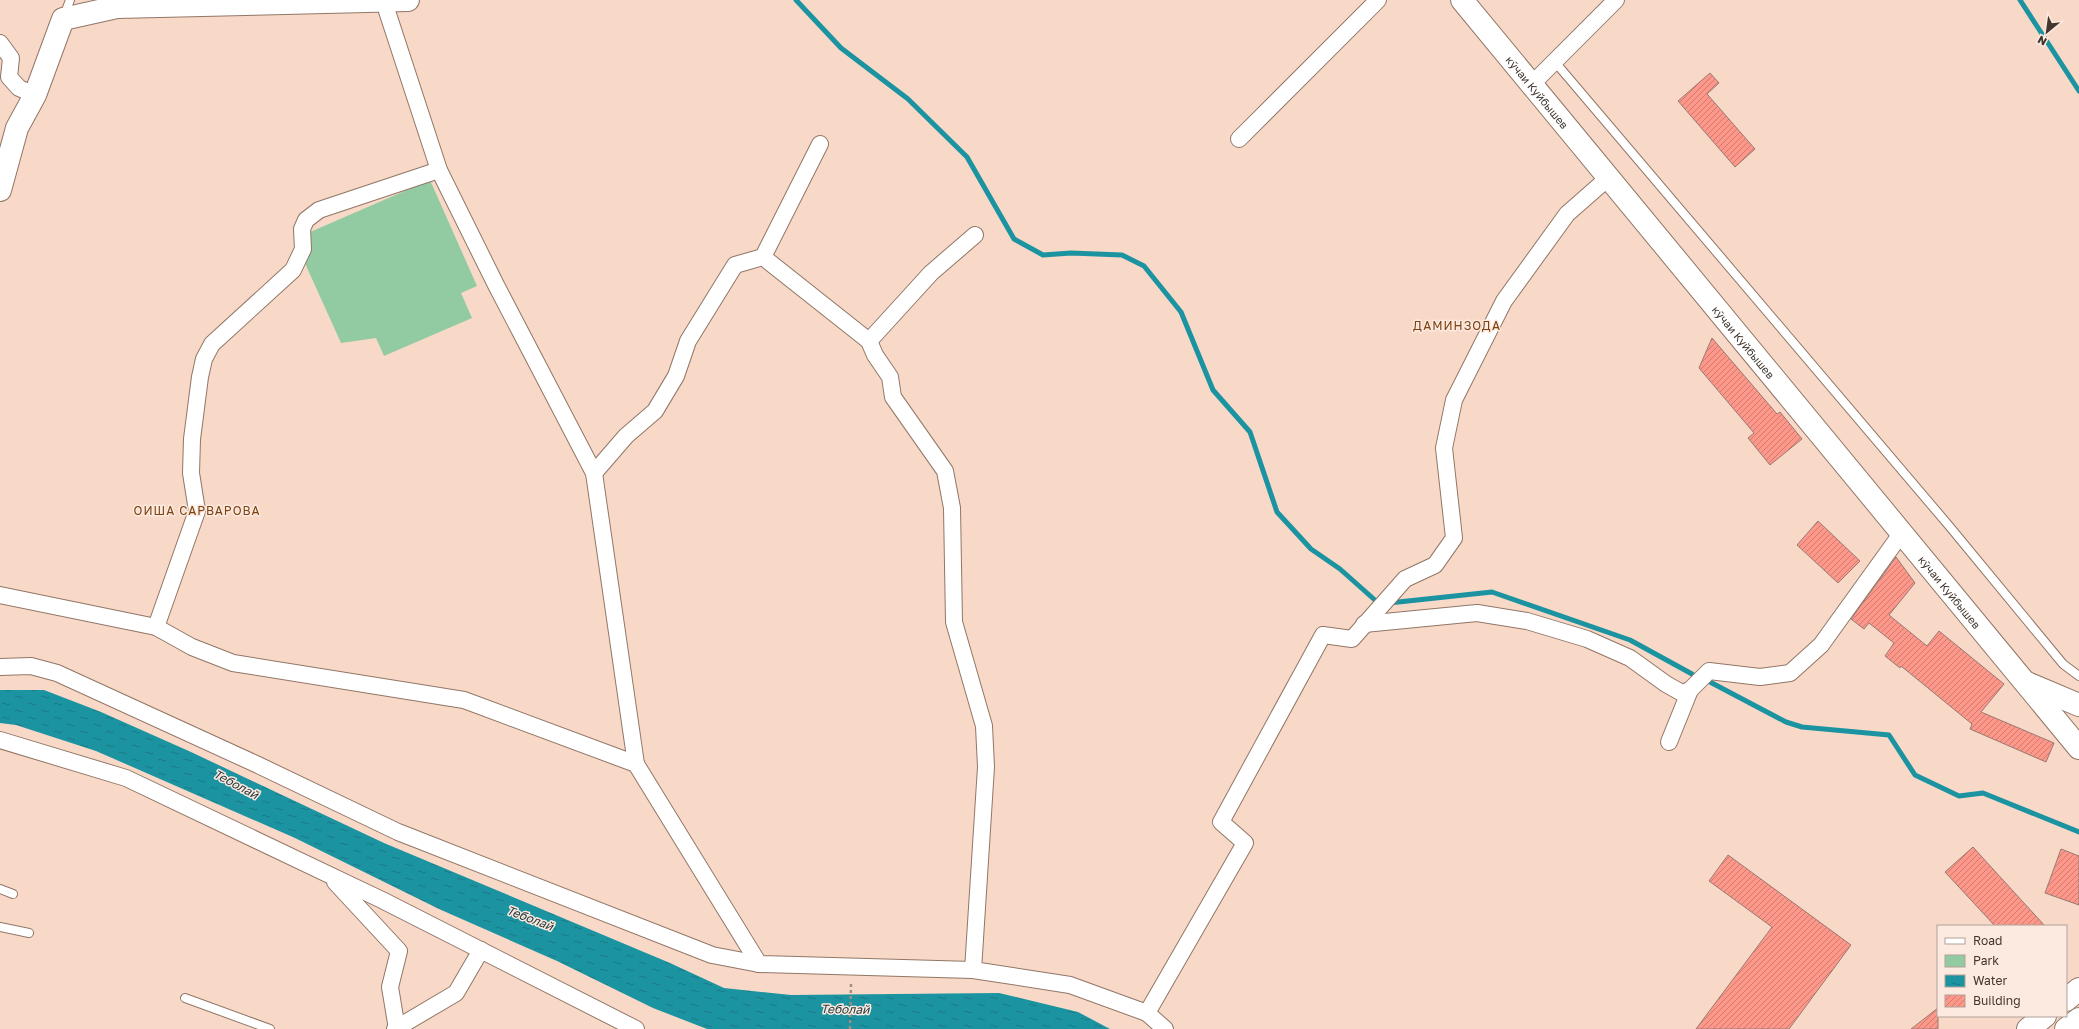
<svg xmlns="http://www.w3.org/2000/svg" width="2079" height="1029" viewBox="0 0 2079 1029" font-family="'Golos Text',sans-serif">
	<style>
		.green { fill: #92cba2 }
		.water { fill: url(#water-ripples) }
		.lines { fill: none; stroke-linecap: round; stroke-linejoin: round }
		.stream { stroke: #1b93a1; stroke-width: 5 }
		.building { fill: url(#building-hatch); stroke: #997973 }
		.lane-casing { stroke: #917666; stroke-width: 10 }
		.street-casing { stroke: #917666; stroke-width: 18 }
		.secondary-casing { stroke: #917666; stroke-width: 24 }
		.primary-casing { stroke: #917666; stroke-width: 24 }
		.path { stroke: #a38d80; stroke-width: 2.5; stroke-dasharray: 3 3; stroke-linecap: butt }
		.lane { stroke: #fff; stroke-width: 8 }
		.street { stroke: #fff; stroke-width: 16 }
		.secondary { stroke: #fff; stroke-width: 22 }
		.primary { stroke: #fff; stroke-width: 22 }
		.labels { text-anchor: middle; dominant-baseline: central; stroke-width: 3; stroke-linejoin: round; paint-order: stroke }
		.street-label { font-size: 11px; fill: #42362f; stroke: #fce9df }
		.neighbourhood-label { font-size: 12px; letter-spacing: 1px; fill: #7d4312; stroke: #fce9df }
		.water-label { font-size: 12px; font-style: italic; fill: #223a3d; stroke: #fce9df }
	</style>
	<defs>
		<pattern id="water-ripples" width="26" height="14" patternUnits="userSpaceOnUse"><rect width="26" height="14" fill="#1b93a1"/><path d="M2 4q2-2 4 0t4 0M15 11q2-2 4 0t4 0" fill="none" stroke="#1a7984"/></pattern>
		<pattern id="building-hatch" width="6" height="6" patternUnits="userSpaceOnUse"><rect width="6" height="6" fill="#fc9789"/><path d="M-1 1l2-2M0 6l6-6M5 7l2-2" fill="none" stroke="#ce7c70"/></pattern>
	</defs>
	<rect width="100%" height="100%" fill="#f8d9c8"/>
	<path class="green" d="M430 180 477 286 461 293 472 318 384 356 376 338 341 343 294 239Z"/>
	<path class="water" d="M0 690H44L101 712 191 752 384 843 670 963 724 988 791 995 999 993 1078 1012 1110 1029H707L653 1008 557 961 439 909 295 838 96 751 16 725 0 723Z"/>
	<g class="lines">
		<g class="stream">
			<path d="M796 0 841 48 908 99 967 157 1014 239 1043 255 1071 253 1122 255 1144 266 1181 312 1213 390 1250 432 1277 512 1311 549 1340 569 1376 601 1381 602"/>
			<path d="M2020 0 2079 91"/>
			<path d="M1389 603 1492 592 1630 640 1692 674"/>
			<path d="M1710 682 1786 722 1802 727 1889 735 1915 775 1959 796 1983 793 2079 832"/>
		</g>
	</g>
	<g class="building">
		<path d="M1710 73 1719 83 1707 94 1755 149 1735 167 1678 101Z"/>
		<path d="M1712 338 1777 414 1780 412 1802 439 1770 465 1748 438 1754 433 1699 368Z"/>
		<path d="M1818 521 1860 561 1838 583 1797 545Z"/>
		<path d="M1896 557 1915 583 1889 615 1927 646 1939 631 2004 684 1981 712 2054 743 2046 762 1970 729 1972 724 1901 666 1900 668 1885 656 1894 643 1869 623 1864 629 1851 619Z"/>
		<path d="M1973 847 1982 857 2045 926H1995L1945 872Z"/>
		<path d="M2061 849 2079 856V905L2045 893Z"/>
		<path d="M1728 855 1851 945 1789 1029H1696L1772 927 1709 881Z"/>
		<path d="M1938 1008V1029H1911Z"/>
	</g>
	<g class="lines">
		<defs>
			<g id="lane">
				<path d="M64 16 70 0"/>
				<path d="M1555 62 1950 527 2063 664 2079 676"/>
				<path d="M0 889 13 894"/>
				<path d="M0 927 29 933"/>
				<path d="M185 998 270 1029"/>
			</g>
			<g id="street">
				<path d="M384 2 439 170 496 285 594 473 636 764"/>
				<path d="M0 43 11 58 9 77 19 88 35 95"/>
				<path d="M1531 85 1616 0"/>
				<path d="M1239 139 1378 0"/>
				<path d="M763 257 869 341 875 355 890 377 893 397 945 471 952 508 954 622 984 726 986 767 973 970"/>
				<path d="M869 341 931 273 975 235"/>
				<path d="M594 473 626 436 655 411 676 376 688 341 735 265 763 257 820 144"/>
				<path d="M0 595 156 627 192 647 233 663 464 700 636 764 759 964 973 970 1070 985 1147 1013 1165 1029"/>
				<path d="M1364 624 1477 613 1527 621 1587 639 1630 658 1666 684 1682 693 1690 690 1709 671 1760 677 1790 673 1821 645 1901 534"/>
				<path d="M156 627 197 511 191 473 192 439 200 377 204 359 212 344 293 270 303 249 302 229 306 220 319 210 439 170"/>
				<path d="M0 667 31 666 57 673 256 764 398 832 712 955 759 964"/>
				<path d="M0 740 126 778 382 900 636 1029"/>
				<path d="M1669 742 1690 690"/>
				<path d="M335 882 399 951 390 987 397 1029"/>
				<path d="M1147 1013 1245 843 1221 822 1323 635 1352 639 1405 579 1435 565 1454 538 1444 448 1454 400 1504 301 1567 214 1608 178"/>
				<path d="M395 1029 456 993 481 950"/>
			</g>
			<g id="secondary">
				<path id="s1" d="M1462 0 2079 748"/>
				<path d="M0 190 17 128 35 95 63 19 117 7 408 0"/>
				<path d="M2027 683 2079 705"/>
			</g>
			<g id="primary">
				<path d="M2066 1000 2079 989"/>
				<path d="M2028 1029 2045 1016"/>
				<path d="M2066 1029 2079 1019"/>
			</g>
		</defs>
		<use href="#lane" class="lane-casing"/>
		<use href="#street" class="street-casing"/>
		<use href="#secondary" class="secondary-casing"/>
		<use href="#primary" class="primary-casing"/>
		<path class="path" d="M850 1029 851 984"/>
		<use href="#lane" class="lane"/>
		<use href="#street" class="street"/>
		<use href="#secondary" class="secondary"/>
		<use href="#primary" class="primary"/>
	</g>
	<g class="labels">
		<g class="street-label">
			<text stroke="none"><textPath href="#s1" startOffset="119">кӯчаи Куйбышев</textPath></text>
			<text stroke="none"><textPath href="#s1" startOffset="443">кӯчаи Куйбышев</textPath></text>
			<text stroke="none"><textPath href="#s1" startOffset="767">кӯчаи Куйбышев</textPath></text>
		</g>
		<g class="neighbourhood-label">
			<text x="1457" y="325">ДАМИНЗОДА</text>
			<text x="197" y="510">ОИША САРВАРОВА</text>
		</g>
		<g class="water-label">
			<text transform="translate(236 784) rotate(28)">Теболай</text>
			<text transform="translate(530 918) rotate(21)">Теболай</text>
			<text transform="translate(845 1009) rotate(1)">Теболай</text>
		</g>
	</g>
	<rect x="1937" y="925" width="130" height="92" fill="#fce9df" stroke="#b2a199"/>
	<rect x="1945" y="938" width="20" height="6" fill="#ffffff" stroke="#b2a199"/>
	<text x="1973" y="945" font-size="12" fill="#42362f">Road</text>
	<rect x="1945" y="955" width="20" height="12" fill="#92cba2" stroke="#b2a199"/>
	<text x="1973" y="965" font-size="12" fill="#42362f">Park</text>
	<rect x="1945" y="975" width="20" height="12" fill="url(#water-ripples)" stroke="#b2a199"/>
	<text x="1973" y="985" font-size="12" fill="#42362f">Water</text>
	<rect x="1945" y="995" width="20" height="12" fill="url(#building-hatch)" stroke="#b2a199"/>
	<text x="1973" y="1005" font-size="12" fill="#42362f">Building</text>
	<g transform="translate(2047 32) rotate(209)" stroke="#fce9df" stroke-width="3" paint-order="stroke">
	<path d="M0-3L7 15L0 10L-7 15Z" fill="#42362f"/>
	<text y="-6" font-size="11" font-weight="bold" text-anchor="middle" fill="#42362f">N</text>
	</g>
</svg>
